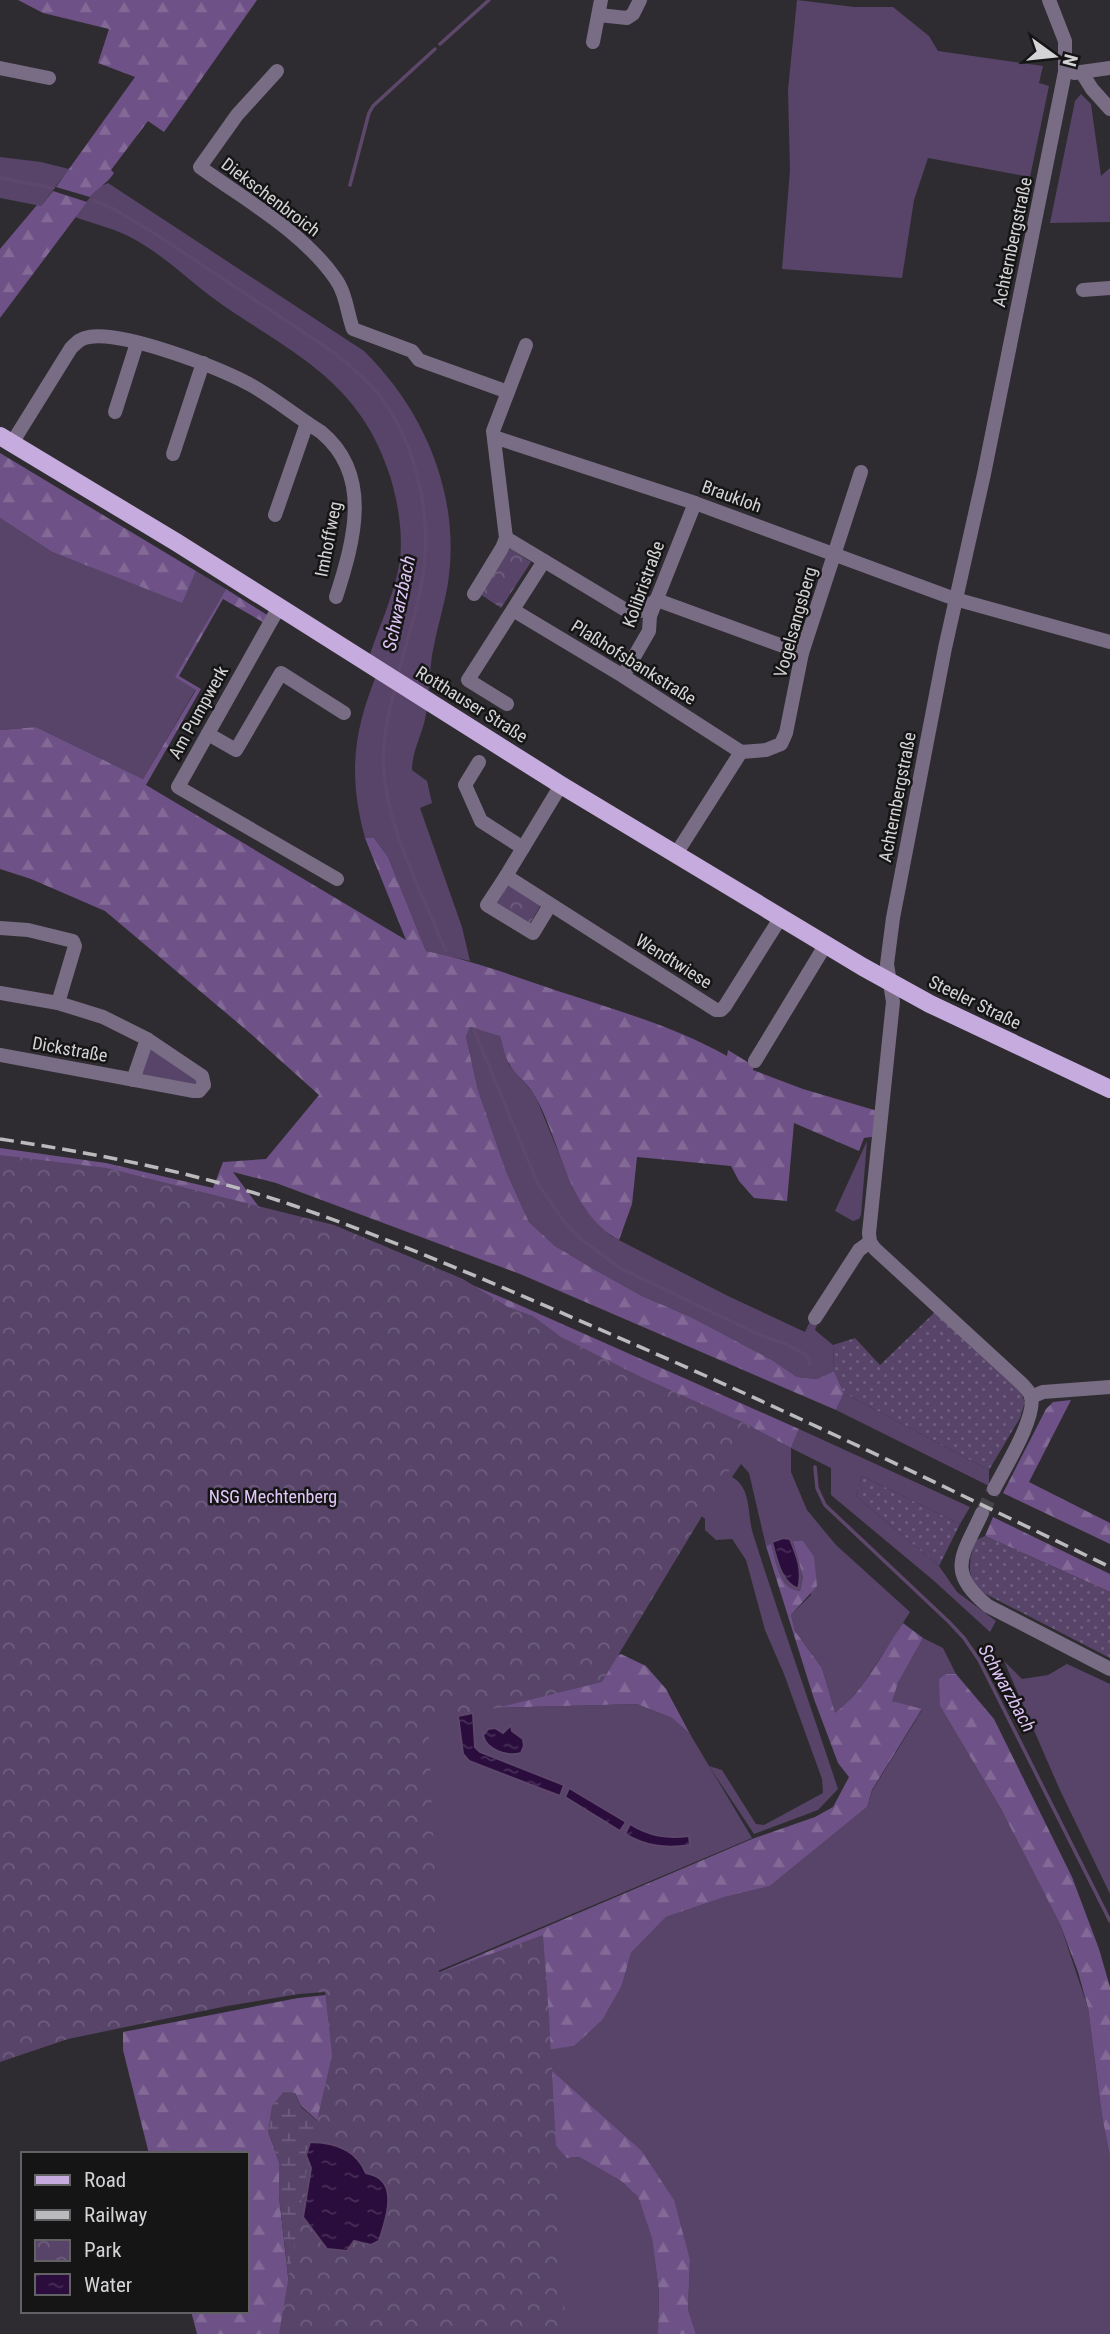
<svg xmlns="http://www.w3.org/2000/svg" width="1110" height="2334" viewBox="0 0 1110 2334" font-family="'Roboto Condensed',sans-serif">
	<style>
		.grass { fill: #574468 }
		.forest { fill: url(#forest-firs) }
		.wetland { fill: url(#wetland-marsh) }
		.park { fill: url(#park-crowns) }
		.garden { fill: url(#garden-dots) }
		.water { fill: url(#water-ripples); stroke: #5d486b; stroke-width: 2 }
		.lines { fill: none; stroke-linecap: round; stroke-linejoin: round }
		.stream { stroke: #5d486b; stroke-width: 3.5 }
		.minor-tunnel { stroke: #474549; stroke-width: 14; stroke-dasharray: 14 7; stroke-linecap: butt }
		.minor { stroke: #796d85; stroke-width: 14 }
		.major { stroke: #c6acde; stroke-width: 18 }
		.rail { stroke: #bbbabd; stroke-width: 3.5; stroke-dasharray: 14 7; stroke-linecap: butt }
		.labels { text-anchor: middle; dominant-baseline: central; stroke-width: 5; stroke-linejoin: round; paint-order: stroke }
		.street-label { font-size: 18px; fill: #d4d3d6; stroke: #161516 }
		.park-label { font-size: 18px; fill: #e2c8f9; stroke: #161516 }
		.water-label { font-size: 19px; font-style: italic; fill: #dec4f5; stroke: #161516 }
	</style>
	<defs>
		<pattern id="forest-firs" width="22" height="20" patternUnits="userSpaceOnUse" patternTransform="scale(1.75)"><rect width="22" height="20" fill="#6e5186"/><path d="M5 1l3.5 6h-7zM16 11l3.5 6h-7z" fill="#826996"/></pattern>
		<pattern id="wetland-marsh" width="20" height="14" patternUnits="userSpaceOnUse" patternTransform="scale(1.75)"><rect width="20" height="14" fill="#574468"/><path d="M1 5h8M5 5V1M11 12h8M15 12V8" fill="none" stroke="#6e5e7d"/></pattern>
		<pattern id="park-crowns" width="20" height="18" patternUnits="userSpaceOnUse" patternTransform="scale(1.75)"><rect width="20" height="18" fill="#574468"/><path d="M2 6a3 3 0 1 1 6 0M12 15a3 3 0 1 1 6 0" fill="none" stroke="#6e5e7d"/></pattern>
		<pattern id="garden-dots" width="8" height="8" patternUnits="userSpaceOnUse" patternTransform="scale(1.75)"><rect width="8" height="8" fill="#574468"/><path d="M2 2h.1M6 6h.1" fill="none" stroke="#6e5e7d" stroke-width="1.8" stroke-linecap="round"/></pattern>
		<pattern id="water-ripples" width="26" height="14" patternUnits="userSpaceOnUse" patternTransform="scale(1.75)"><rect width="26" height="14" fill="#2a0d3d"/><path d="M2 4q2-2 4 0t4 0M15 11q2-2 4 0t4 0" fill="none" stroke="#482f58"/></pattern>
	</defs>
	<rect width="100%" height="100%" fill="#2e2c30"/>
	<g class="grass">
		<path d="M797 0 854 7H893L929 36 938 51 1043 66 1039 83 1049 86 1030 177 928 158 914 200 902 278 782 269 790 170 788 90Z"/>
		<path d="M1081 94 1091 104 1101 176 1110 168V222L1050 223 1075 101Z"/>
		<path d="M0 157 41 162 69 169 41 206 0 198Z"/>
		<path d="M108 183 364 351C425 411 461 496 448 583 444 607 436 631 432 656 429 675 429 695 426 714 423 734 412 750 412 770L427 781 432 803 420 808 462 927 470 961 426 951 388 857 374 838H365C348 774 353 732 378 671L368 661C378 628 395 594 400 560 403 532 398 502 390 476 361 384 298 356 224 306 192 284 165 255 130 237 113 228 93 224 75 217L97 188Z"/>
		<path d="M0 518 52 552 181 602 196 571 226 589 176 677 196 689 143 779 36 727 0 730Z"/>
		<path d="M470 1027 500 1035 509 1065 535 1095 568 1176 586 1210 611 1236 728 1296 805 1332 812 1317 818 1322 815 1330 833 1345 834 1371 817 1379 797 1377 772 1360 691 1317 642 1296 590 1267 555 1246 529 1222 506 1171 478 1090 466 1037Z"/>
		<path d="M149 1049 197 1079V1087L141 1075Z"/>
		<path d="M867 1141 861 1215 859 1219 853 1221 835 1211Z"/>
		<path d="M844 1393 989 1470V1486L836 1410Z"/>
		<path d="M742 1422 791 1448 799 1429 970 1507 960 1524 862 1476 856 1496 939 1566 957 1592 996 1621 990 1632 933 1580 831 1495V1468L791 1448V1472L807 1510 836 1545 910 1612 864 1683 845 1706 835 1714 822 1668 795 1631 791 1615 811 1595 799 1556 803 1577 800 1591C779 1589 776 1562 771 1545L766 1546 749 1473 741 1464 732 1477C752 1488 747 1514 753 1534 780 1619 810 1704 838 1789L818 1810 754 1834 709 1766 722 1770 756 1824 764 1825 823 1793 822 1779 784 1674 765 1630 746 1560 732 1539 716 1540 705 1530V1519L698 1513Z"/>
		<path d="M923 1638 943 1648 956 1674H946L940 1706 1001 1809 1060 1924 1088 2008 1102 2116 1110 2157V2334H696L688 2309 690 2260 641 2150 547 2066 546 2049 574 2046 622 1985 631 1953 666 1917 725 1897 770 1886 867 1807 872 1791 922 1710 891 1701 898 1683Z"/>
		<path d="M1004 1661 1022 1679 1048 1675 1067 1664 1110 1684V1894L1059 1788Z"/>
		<path d="M637 1704 672 1718 690 1734 752 1838 426 1976 415 1725 492 1708Z"/>
		<path d="M548 2128 567 2158 579 2157 621 2181 638 2197 652 2237 659 2292 658 2334H563Z"/>
	</g>
	<g class="forest">
		<path d="M18 0H257L164 132 148 121 111 170 114 173C107 184 98 187 90 197L56 187 135 77 98 63 109 29 43 13Z"/>
		<path d="M53 191 87 202 0 318V249L37 205 41 206Z"/>
		<path d="M0 453 196 571 182 603 52 552 0 518Z"/>
		<path d="M226 589 272 618 268 625 223 599 179 676 201 689 146 785 406 940 365 838H374L388 857 426 951C472 960 516 977 561 992 616 1010 676 1027 727 1056L728 1050 754 1066 753 1070 803 1089 881 1112 878 1136 864 1138 859 1151 794 1123 787 1201 754 1198 739 1181 731 1166 637 1157 632 1204 619 1240C567 1211 562 1144 535 1096 529 1085 518 1077 511 1067 505 1058 503 1045 500 1036L470 1027 466 1037 478 1090 506 1171 529 1222 555 1246 590 1267 642 1296 691 1317 772 1360 797 1377 817 1379 834 1371 844 1393 836 1410 520 1274 276 1183 233 1172 259 1207 376 1245 508 1300 799 1429 791 1448 742 1422 0 1160V1148L106 1163 213 1188 223 1162 266 1159 319 1095 251 1034 105 911 31 879 0 869V730L36 727 143 779 196 690 175 677Z"/>
		<path d="M1071 1400 1029 1482 1110 1523V1544L1003 1493 1046 1409 1053 1402Z"/>
		<path d="M993 1517 1110 1574V1592L985 1536Z"/>
		<path d="M793 1541H803L814 1557 817 1586 791 1615 795 1631 822 1668 835 1713C865 1691 881 1654 903 1623L923 1638 898 1683 892 1701 922 1709 872 1790 867 1807 770 1886 725 1897 666 1917 631 1953 622 1985 602 2020 574 2046 546 2050 547 2066 641 2150 674 2200 690 2260 688 2309 696 2334H658L659 2292 652 2238 638 2197 621 2181 579 2157 567 2158 556 2146 548 2128 426 1978 752 1839 815 1817 833 1807 849 1777 838 1763 814 1699 766 1546 771 1544C776 1561 779 1589 800 1591L803 1577Z"/>
		<path d="M621 1654 646 1666 666 1689 690 1734 672 1718 637 1704 492 1708Z"/>
		<path d="M946 1674H956L994 1719 1072 1877 1099 1949 1110 1987V2157L1102 2116 1088 2008 1078 1972 1060 1924 1001 1809 940 1706 939 1679Z"/>
		<path d="M344 1993V2144L301 2106 295 2093 268 2131 279 2162V2196L289 2285 288 2334H197L191 2311H247V2154H149L123 2050V2032L298 1998Z"/>
	</g>
	<path class="wetland" d="M285 2090 295 2093 301 2107 344 2144 345 2334 289 2285 279 2196V2162L268 2131 272 2106Z"/>
	<g class="park">
		<path d="M510 548 531 562 501 608 480 594Z"/>
		<path d="M507 883 541 905 529 925 494 903Z"/>
		<path d="M0 1155 107 1168 334 1225 463 1279 508 1307 533 1316 561 1337 639 1376 753 1427 725 1478 602 1682 420 1727 429 1737 439 1973 543 1935 549 2016 566 2334H279L310 2151 332 2055 325 1992 299 1994 227 2006 68 2039 0 2062Z"/>
	</g>
	<g class="garden">
		<path d="M936 1311 1019 1388 1025 1402 1020 1418 989 1470 844 1393 834 1371 833 1345 855 1338 880 1365Z"/>
		<path d="M862 1476 960 1524 939 1566 856 1496Z"/>
		<path d="M985 1536 1110 1592V1658L976 1589C967 1570 969 1559 976 1540Z"/>
	</g>
	<g class="water">
		<path d="M783 1538 790 1539C797 1556 803 1571 798 1589 780 1581 777 1559 772 1542Z"/>
		<path d="M473 1713 475 1747 480 1752 564 1785 560 1796 469 1761 463 1754 458 1716Z"/>
		<path d="M511 1725 512 1731 523 1739 524 1746 521 1753C507 1757 486 1750 483 1735L488 1729 495 1728 503 1733Z"/>
		<path d="M569 1788 626 1822 620 1831 565 1797Z"/>
		<path d="M630 1824C649 1836 667 1839 689 1836L690 1845C665 1849 646 1846 625 1834Z"/>
		<path d="M310 2142C334 2142 356 2149 366 2173 370 2174 378 2176 381 2180 396 2193 384 2225 379 2241L371 2245 354 2241 347 2251 327 2249 303 2217 311 2168 306 2155Z"/>
	</g>
	<g class="lines">
		<g class="stream">
			<path d="M440 44 489 0"/>
			<path d="M0 178 53 188"/>
			<path d="M350 185 369 113 373 106 435 49"/>
			<path d="M94 201 112 208 157 235 336 354C352 368 370 382 382 399 414 443 429 504 425 558 422 597 408 636 398 674"/>
			<path d="M395 688C388 715 381 746 384 773 389 833 423 895 446 951"/>
			<path d="M474 1030 538 1184 565 1223 582 1240 620 1268 762 1336 788 1345 804 1354 809 1359 810 1365"/>
			<path d="M815 1467 817 1488 825 1505 949 1622 964 1638 979 1660 1110 1921"/>
		</g>
		<path class="minor-tunnel" d="M982 1513 994 1489"/>
		<g class="minor">
			<path d="M599 15 627 18 633 14 640 0"/>
			<path d="M593 42 601 0"/>
			<path d="M0 68 49 78"/>
			<path d="M277 71 237 115 200 167C245 200 302 231 335 278 346 293 347 312 353 329L412 351 419 360 508 392"/>
			<path d="M1074 73 1110 68"/>
			<path d="M1082 73 1092 89 1110 109"/>
			<path d="M1083 290 1110 288"/>
			<path d="M115 412 137 343"/>
			<path d="M494 437 695 503 955 599 1110 642"/>
			<path d="M12 443 71 348C77 342 81 338 89 337 124 331 217 367 249 384 274 398 297 417 321 432 373 475 354 541 336 597"/>
			<path d="M173 454 203 363"/>
			<path d="M275 515 307 423"/>
			<path d="M506 538 624 609 640 611 657 600 802 653"/>
			<path d="M474 594 502 548 506 538 493 431 526 345"/>
			<path d="M279 607 178 787 337 879"/>
			<path d="M513 610 623 676 741 752 766 750 781 744 786 733 802 653 861 472"/>
			<path d="M623 676 649 631 650 616 695 503"/>
			<path d="M507 704 468 680 544 561"/>
			<path d="M208 734 236 750 281 673 344 713"/>
			<path d="M479 762 465 785 481 821 523 848"/>
			<path d="M561 785 506 876 716 1010H721L725 1006 781 917"/>
			<path d="M676 854 741 752"/>
			<path d="M506 876 487 905 533 933 550 905"/>
			<path d="M0 928 28 930 73 941 75 946 58 1003"/>
			<path d="M0 993 58 1003 103 1017 147 1039 202 1076 204 1085 199 1091H194L0 1055"/>
			<path d="M755 1061 826 944"/>
			<path d="M133 1080 147 1039"/>
			<path d="M815 1318 859 1250 870 1242"/>
			<path d="M1031 1397 1043 1392 1110 1387"/>
			<path d="M994 1489C1004 1469 1037 1417 1031 1396 1029 1391 1025 1387 1021 1383L875 1249 870 1242 869 1233 893 1002 887 964 893 918 945 648 984 474 1065 72V41L1049 0"/>
			<path d="M982 1513C963 1555 945 1571 988 1606L1110 1669"/>
		</g>
		<path class="major" d="M0 436 176 542 561 785 863 967 930 1004 1110 1089"/>
		<path class="rail" d="M0 1139C99 1154 198 1173 292 1205 402 1243 509 1290 615 1336 782 1408 946 1487 1110 1567"/>
	</g>
	<g class="labels">
		<g class="street-label">
			<text transform="translate(271 197) rotate(37)">Diekschenbroich</text>
			<text transform="translate(1012 242) rotate(-78)">Achternbergstraße</text>
			<text transform="translate(732 496) rotate(20)">Braukloh</text>
			<text transform="translate(328 539) rotate(-79)">Imhoffweg</text>
			<text transform="translate(643 584) rotate(-70)">Kolibristraße</text>
			<text transform="translate(795 622) rotate(-74)">Vogelsangsberg</text>
			<text transform="translate(634 662) rotate(32)">Plaßhofsbankstraße</text>
			<text transform="translate(472 704) rotate(32)">Rotthauser Straße</text>
			<text transform="translate(198 712) rotate(-61)">Am Pumpwerk</text>
			<text transform="translate(897 797) rotate(-79)">Achternbergstraße</text>
			<text transform="translate(674 961) rotate(32)">Wendtwiese</text>
			<text transform="translate(975 1002) rotate(26)">Steeler Straße</text>
			<text transform="translate(70 1049) rotate(10)">Dickstraße</text>
		</g>
		<g class="park-label">
			<text x="273" y="1496">NSG Mechtenberg</text>
		</g>
		<g class="water-label">
			<text transform="translate(399 603) rotate(-78)">Schwarzbach</text>
			<text transform="translate(1007 1688) rotate(61)">Schwarzbach</text>
		</g>
	</g>
	<rect x="21" y="2152" width="228" height="161" fill="#161516" stroke="#626163" stroke-width="2"/>
	<rect x="35" y="2175" width="35" height="10" fill="#c6acde" stroke="#626163" stroke-width="2"/>
	<text x="84" y="2187" font-size="21" fill="#d4d3d6">Road</text>
	<rect x="35" y="2210" width="35" height="10" fill="#bbbabd" stroke="#626163" stroke-width="2"/>
	<text x="84" y="2222" font-size="21" fill="#d4d3d6">Railway</text>
	<rect x="35" y="2240" width="35" height="21" fill="url(#park-crowns)" stroke="#626163" stroke-width="2"/>
	<text x="84" y="2257" font-size="21" fill="#d4d3d6">Park</text>
	<rect x="35" y="2274" width="35" height="21" fill="url(#water-ripples)" stroke="#626163" stroke-width="2"/>
	<text x="84" y="2292" font-size="21" fill="#d4d3d6">Water</text>
	<g transform="translate(1054 56) rotate(105)" stroke="#161516" stroke-width="5" paint-order="stroke">
	<path d="M0-5L12 26L0 18L-12 26Z" fill="#d4d3d6"/>
	<text y="-10" font-size="19" font-weight="bold" text-anchor="middle" fill="#d4d3d6">N</text>
	</g>
</svg>
